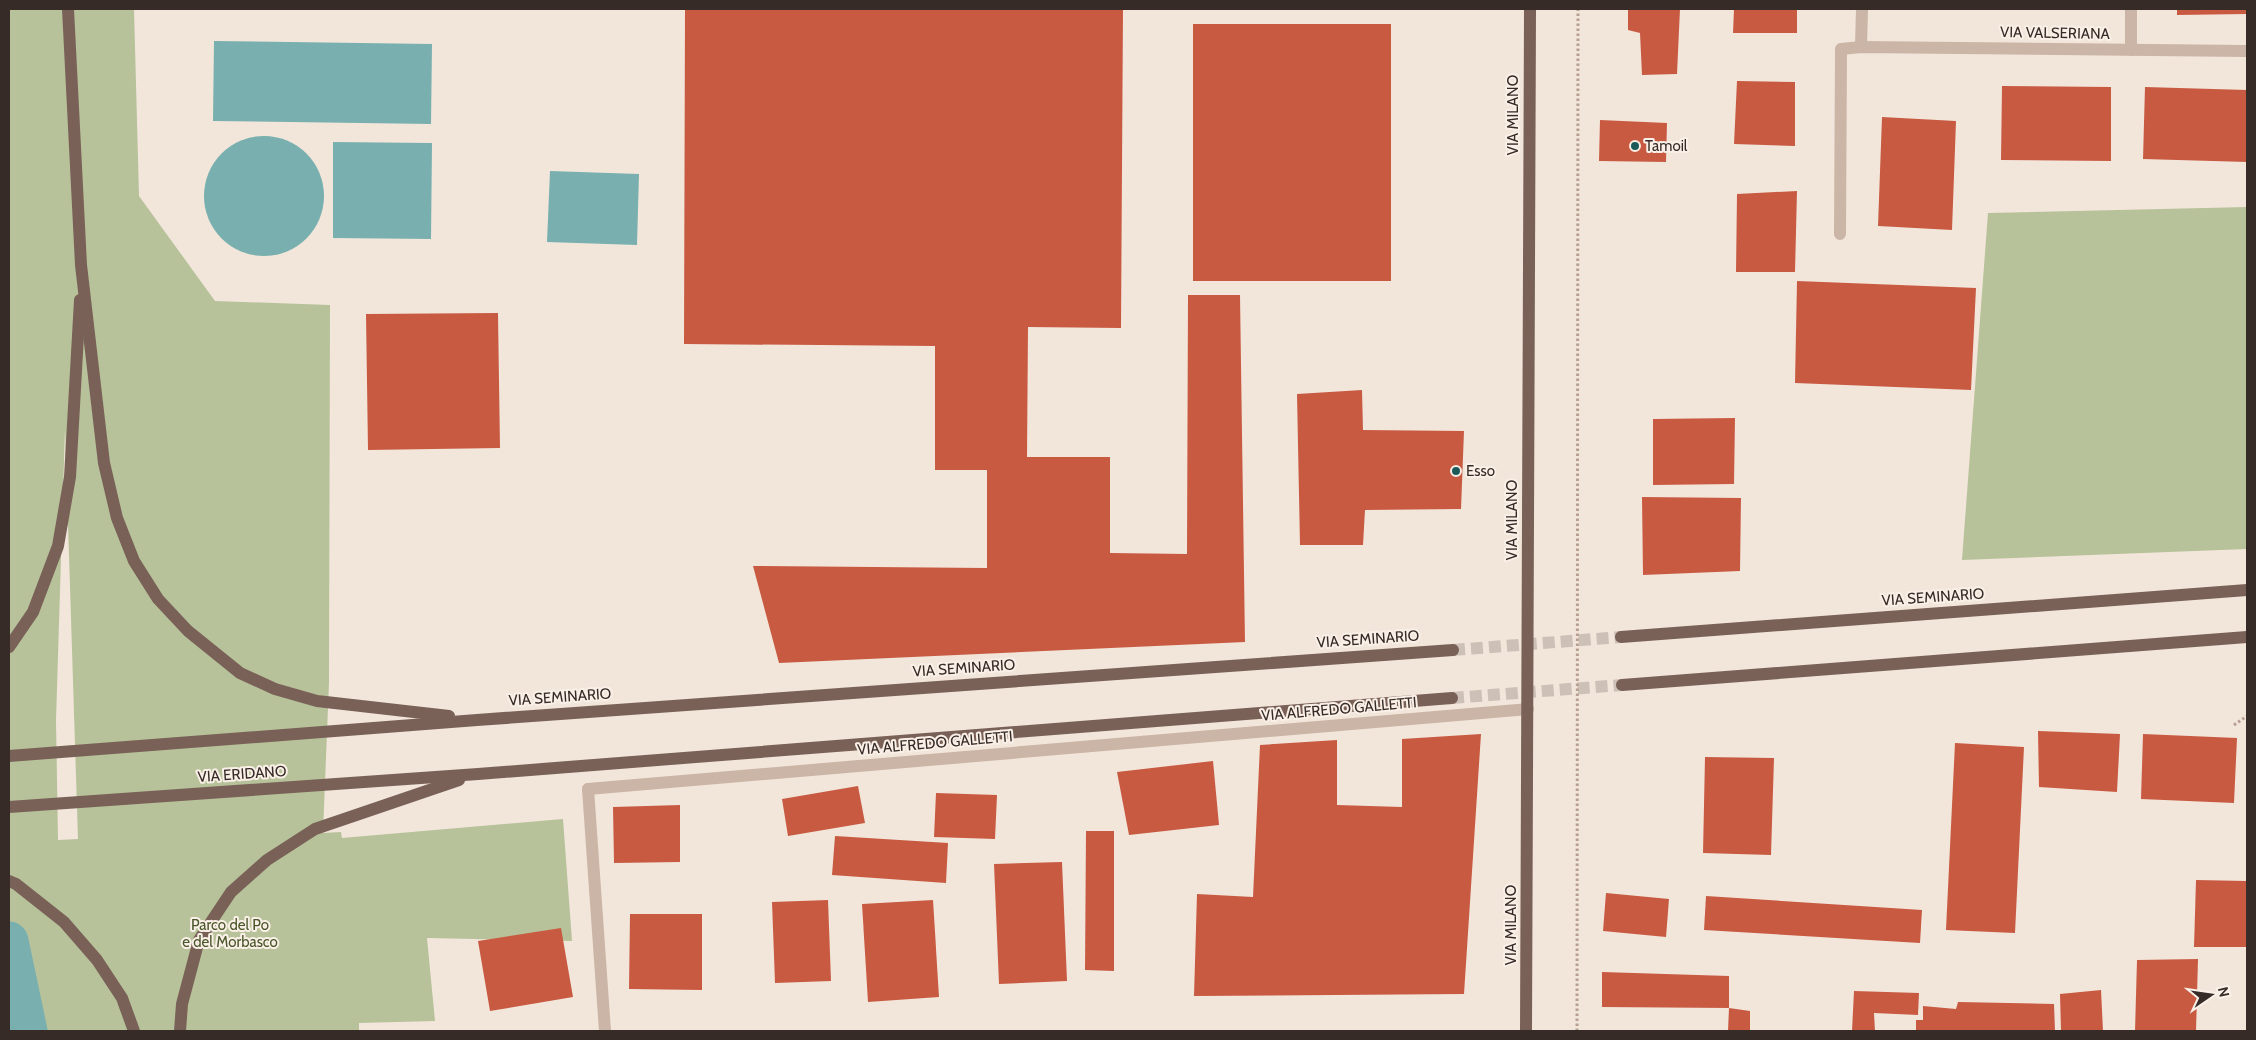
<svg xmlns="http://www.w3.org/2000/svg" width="2256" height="1040" viewBox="0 0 2256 1040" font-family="Cabin,sans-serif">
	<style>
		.green { fill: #b7c29a; fill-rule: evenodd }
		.water { fill: #79b0af }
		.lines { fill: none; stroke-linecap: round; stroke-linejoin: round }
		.canal { stroke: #79b0af; stroke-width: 39 }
		.building { fill: #c95a42 }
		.primary-tunnel { stroke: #cdc1b7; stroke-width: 12; stroke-dasharray: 12 6; stroke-linecap: butt }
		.path { stroke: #b79e91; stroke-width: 3; stroke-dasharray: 2.5 2.5; stroke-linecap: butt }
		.service { stroke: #cbb5a6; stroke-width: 12 }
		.minor { stroke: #cbb5a6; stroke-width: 12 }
		.primary { stroke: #796158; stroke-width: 12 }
		.poi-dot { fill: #1c5a59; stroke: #faf0e7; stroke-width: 2 }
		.labels { text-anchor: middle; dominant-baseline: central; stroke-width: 4; stroke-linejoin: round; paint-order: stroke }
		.street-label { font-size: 15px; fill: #372b27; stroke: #faf0e7 }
		.poi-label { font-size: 15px; fill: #372b27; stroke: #faf0e7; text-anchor: start }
		.park-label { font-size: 15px; fill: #49562a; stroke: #faf0e7 }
	</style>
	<rect width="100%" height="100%" fill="#f2e6db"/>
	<g class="green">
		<path d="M9 9H134L139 196 215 301 330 305 329 683 323 833 341 832 342 838 563 819 572 941 427 938 435 1021 359 1023V1031H9ZM65 429 78 839 58 840 56 721Z"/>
		<path d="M2247 207V549L1962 560 1988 213Z"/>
	</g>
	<g class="water">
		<path d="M214 41 432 44 431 124 213 121Z"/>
		<circle cx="264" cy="196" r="60"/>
		<path d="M333 142 432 143 431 239 333 238Z"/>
		<path d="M550 171 639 174 637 245 547 242Z"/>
	</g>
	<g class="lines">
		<path class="canal" d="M9 941 28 1031"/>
	</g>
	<g class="building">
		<path d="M685 9H1123L1121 328 1028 327 1027 457H1110V553L1187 554 1188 295H1240L1245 642 779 663 753 566 987 568V470H935V346L684 344Z"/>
		<path d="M1628 9H1680L1677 74 1642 75 1640 33 1628 30Z"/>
		<path d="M1734 9H1797V33H1733Z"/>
		<path d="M2177 9H2247V14L2177 15Z"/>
		<rect x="1193" y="24" width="198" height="257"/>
		<path d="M1737 81 1795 82V146L1734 144Z"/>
		<path d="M2002 86 2111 87V161L2001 160Z"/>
		<path d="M2145 87 2247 90V162L2143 159Z"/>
		<path d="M1882 117 1956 121 1952 230 1878 226Z"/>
		<path d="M1600 120 1667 123 1666 162 1599 161Z"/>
		<path d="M1797 191 1795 272H1736L1737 194Z"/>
		<path d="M1797 281 1976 288 1971 390 1795 383Z"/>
		<path d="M498 313 500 448 368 450 366 314Z"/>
		<path d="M1362 390 1363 430 1464 431 1461 509 1365 510 1363 545H1300L1297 394Z"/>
		<path d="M1735 418 1734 484 1653 485V419Z"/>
		<path d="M1642 497 1741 498 1740 571 1643 575Z"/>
		<path d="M2038 731 2120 734 2117 792 2039 787Z"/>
		<path d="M1481 734 1464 994 1194 996 1197 894 1253 897 1260 745 1337 740V805L1402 807V739Z"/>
		<path d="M2143 734 2237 738 2234 803 2141 799Z"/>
		<path d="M1955 743 2024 747 2015 933 1946 930Z"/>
		<path d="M1705 757 1774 758 1771 855 1703 853Z"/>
		<path d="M1213 761 1219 825 1129 835 1117 772Z"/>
		<path d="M858 786 865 823 788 836 782 799Z"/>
		<path d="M936 793 997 795 995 839 934 837Z"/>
		<path d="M680 805V862L614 863 613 807Z"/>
		<path d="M1086 831H1114V971L1085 970Z"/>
		<path d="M835 836 948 843 946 883 832 875Z"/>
		<path d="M1062 862 1067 981 999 984 994 864Z"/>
		<path d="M2196 880 2247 881V947H2194Z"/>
		<path d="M1606 893 1669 899 1666 937 1603 931Z"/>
		<path d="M1706 896 1922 910 1920 943 1704 930Z"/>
		<path d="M828 900 831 981 775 983 772 902Z"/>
		<path d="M933 900 939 997 868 1002 862 904Z"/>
		<path d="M630 914H702V990L629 989Z"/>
		<path d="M561 928 573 997 490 1011 478 941Z"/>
		<path d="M2198 959 2196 1031H2135L2137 960Z"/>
		<path d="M1602 972 1729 976V1008L1602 1007Z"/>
		<path d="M2101 990 2103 1031H2061L2060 994Z"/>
		<path d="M1854 991 1919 993 1918 1015 1874 1013 1875 1031H1852Z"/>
		<path d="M1958 1002 2054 1004 2055 1031H1916V1020H1923V1006L1956 1009Z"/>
		<path d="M1729 1008 1750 1011V1031H1728Z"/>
	</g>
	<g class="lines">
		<g class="primary-tunnel">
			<path d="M1453 650 1621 637"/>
			<path d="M1452 698 1622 685"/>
		</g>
		<g class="path">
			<path d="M2234 725 2247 716"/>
			<path d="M1577 1031 1578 9"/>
		</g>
		<path class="service" d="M588 789 1528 709"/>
		<g class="minor">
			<path d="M1861 47 1862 9"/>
			<path d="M2131 50V9"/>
			<path d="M1840 234 1841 49 1861 47 2247 51"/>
			<path d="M588 789 605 1031"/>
		</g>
		<g class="primary">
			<path d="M68 9 81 265 104 463 117 518 134 561 158 599 188 631 240 673 275 689 317 701 449 716"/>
			<path d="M1621 637 2247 590"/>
			<path d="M9 647 33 612 58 546 70 477 80 300"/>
			<path d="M1622 685 2247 637"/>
			<path d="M9 756 477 720 1453 650"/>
			<path d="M9 807 478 774 1452 698"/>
			<path d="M9 881 16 884 64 922 97 960 122 998 134 1031"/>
			<path d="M180 1031 182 1004 199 940 231 892 267 860 315 829 459 780"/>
			<path d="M1526 1031 1530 9"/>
		</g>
	</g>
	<g class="poi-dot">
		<circle cx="1635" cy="146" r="5"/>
		<circle cx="1456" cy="471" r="5"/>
	</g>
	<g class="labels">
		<g class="street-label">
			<text transform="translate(2055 33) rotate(1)">VIA VALSERIANA</text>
			<text transform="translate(1513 115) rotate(-90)">VIA MILANO</text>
			<text transform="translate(1512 520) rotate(-90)">VIA MILANO</text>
			<text transform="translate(1933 597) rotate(-4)">VIA SEMINARIO</text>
			<text transform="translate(1368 639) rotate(-4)">VIA SEMINARIO</text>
			<text transform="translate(964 668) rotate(-4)">VIA SEMINARIO</text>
			<text transform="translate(560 697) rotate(-4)">VIA SEMINARIO</text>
			<text transform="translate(1339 709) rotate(-5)">VIA ALFREDO GALLETTI</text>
			<text transform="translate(935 743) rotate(-5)">VIA ALFREDO GALLETTI</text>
			<text transform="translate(242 774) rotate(-4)">VIA ERIDANO</text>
			<text transform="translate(1511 925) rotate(-90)">VIA MILANO</text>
		</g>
		<g class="poi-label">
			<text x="1645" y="146">Tamoil</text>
			<text x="1466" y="471">Esso</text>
		</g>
		<g class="park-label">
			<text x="230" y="925">Parco del Po<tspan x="230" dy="17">e del Morbasco</tspan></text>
		</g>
	</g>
	<rect width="2256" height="1040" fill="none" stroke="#372b27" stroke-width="20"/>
	<g transform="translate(2211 995) rotate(77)" stroke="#faf0e7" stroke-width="4" paint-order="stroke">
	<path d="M0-4L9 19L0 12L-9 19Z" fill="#372b27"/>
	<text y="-8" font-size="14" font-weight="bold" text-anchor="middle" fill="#372b27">N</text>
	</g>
</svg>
